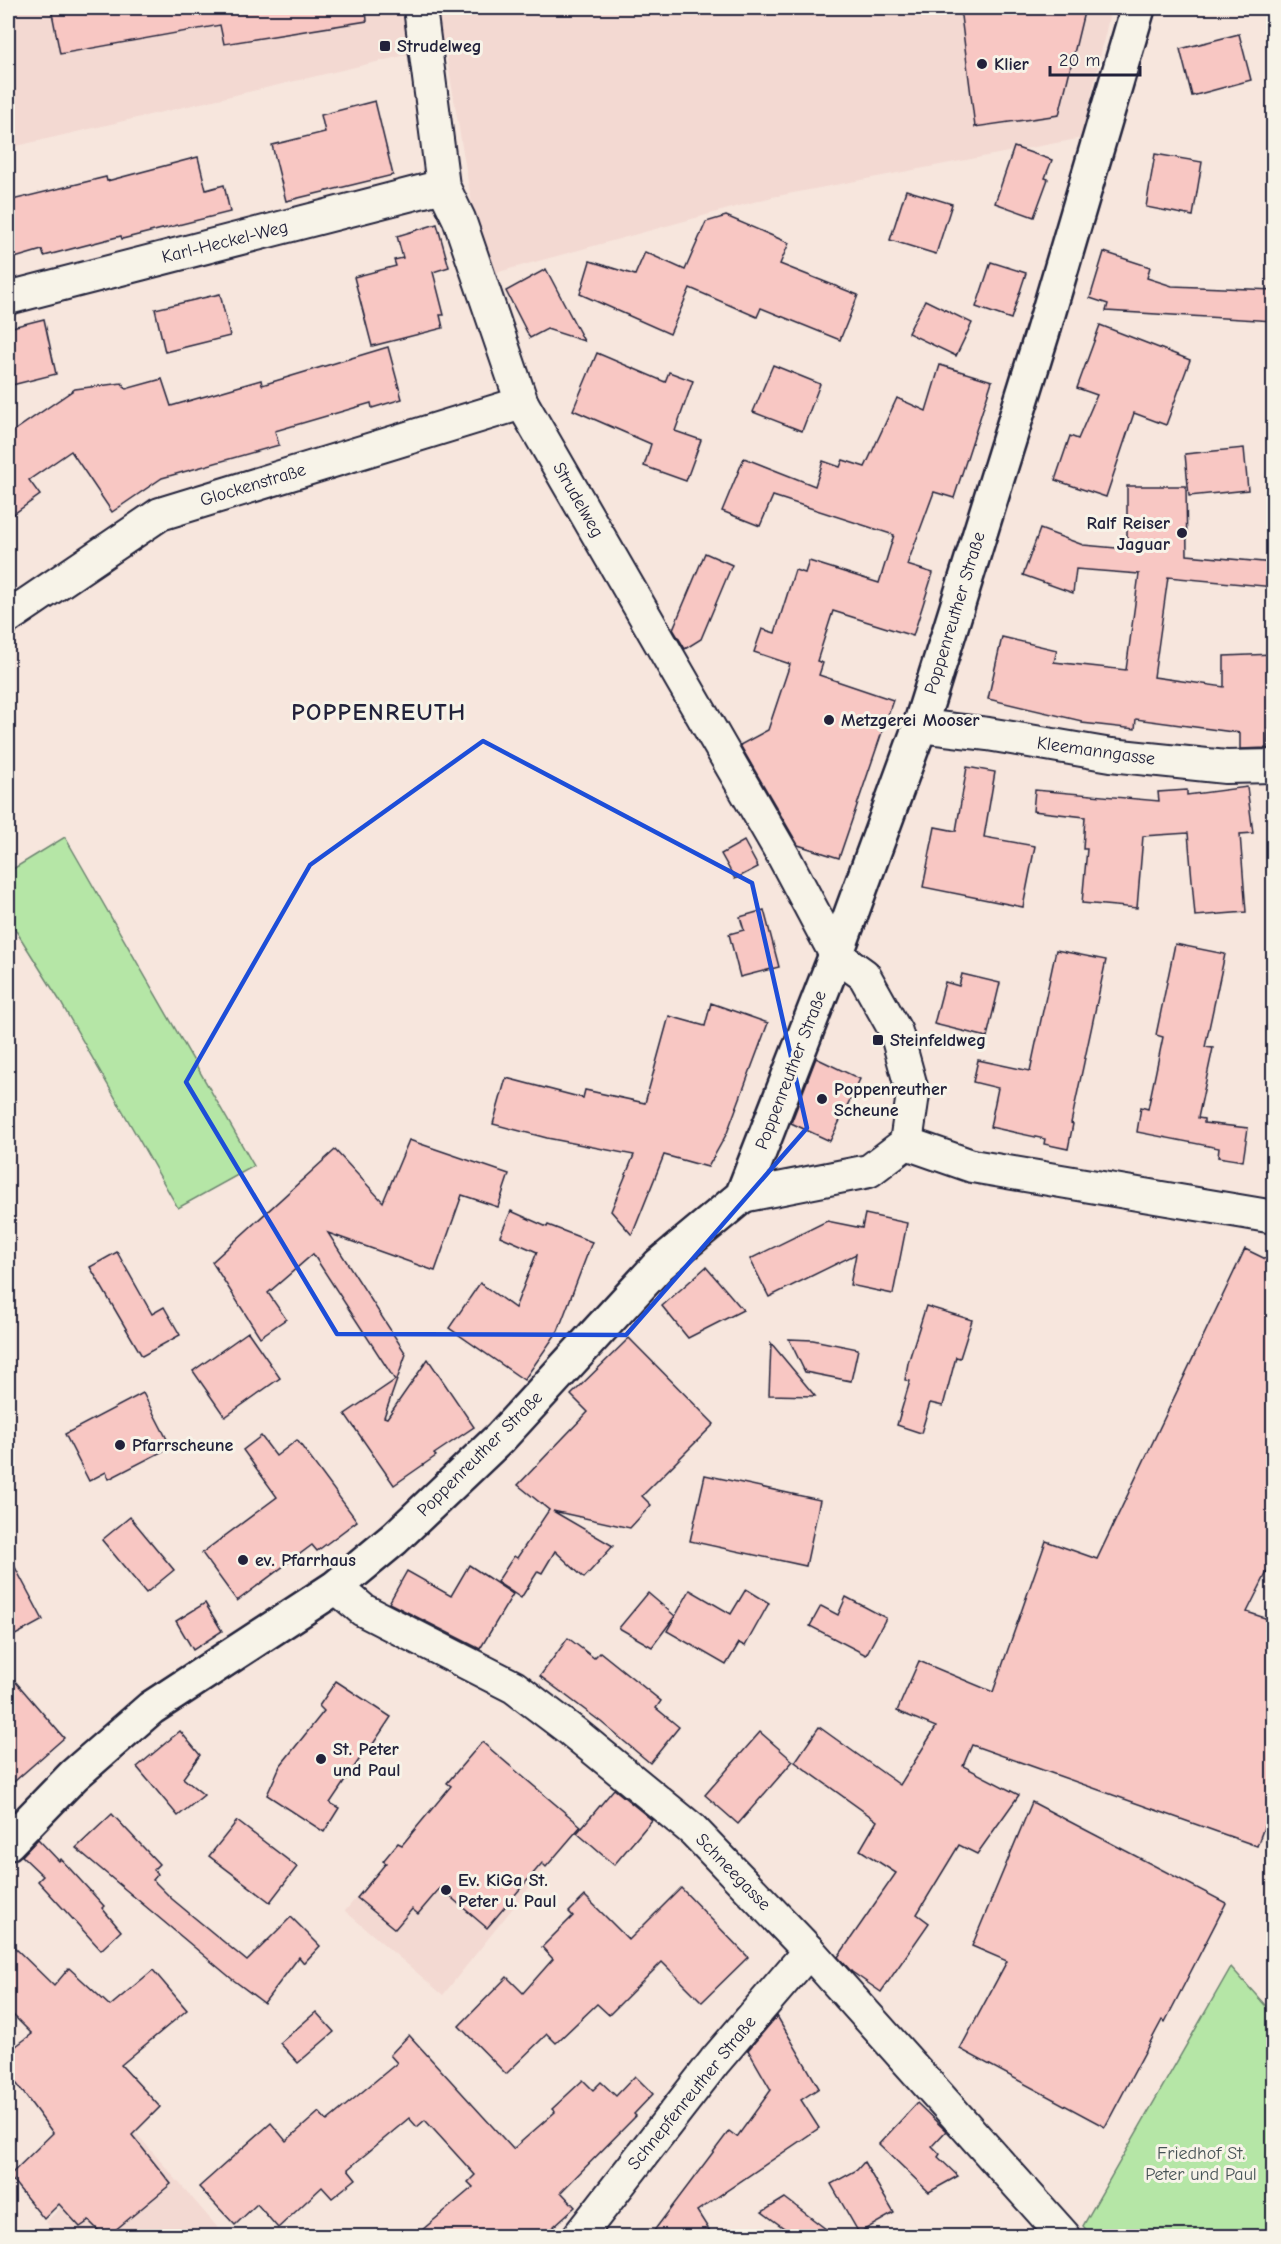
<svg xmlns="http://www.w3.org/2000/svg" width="1281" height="2244" viewBox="0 0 1281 2244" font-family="'Comic Neue',sans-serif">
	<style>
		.built { fill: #f3d9d2 }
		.green { fill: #b5e6a6; stroke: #6c8470; stroke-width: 1.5 }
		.building { fill: #f8c7c3; stroke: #22223b; stroke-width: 1.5 }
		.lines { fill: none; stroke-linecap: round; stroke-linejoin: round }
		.minor-casing { stroke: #22223b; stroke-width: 36 }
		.tertiary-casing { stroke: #22223b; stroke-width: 38 }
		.minor { stroke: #f7f3e8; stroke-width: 32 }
		.tertiary { stroke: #f7f3e8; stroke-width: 33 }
		.marked { fill: none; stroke: #1d4ed8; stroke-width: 4.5; stroke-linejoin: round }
		.poi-dot { fill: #22223b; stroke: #f7f3e8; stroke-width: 2 }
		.labels { text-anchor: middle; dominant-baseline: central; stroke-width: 6; stroke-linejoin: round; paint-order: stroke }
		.poi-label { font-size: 18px; font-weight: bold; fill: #22223b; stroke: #f7f3e8; text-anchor: start }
		.street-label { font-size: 18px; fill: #22223b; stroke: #f7f3e8 }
		.park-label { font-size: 18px; fill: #475356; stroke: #f7f3e8 }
		.district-label { font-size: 24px; font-weight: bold; letter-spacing: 1.5px; fill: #22223b; stroke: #f7f3e8 }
	</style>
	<rect width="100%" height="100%" fill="#f7e6dd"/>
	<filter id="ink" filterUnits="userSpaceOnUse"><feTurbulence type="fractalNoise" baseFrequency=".0167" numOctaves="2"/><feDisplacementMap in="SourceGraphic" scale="12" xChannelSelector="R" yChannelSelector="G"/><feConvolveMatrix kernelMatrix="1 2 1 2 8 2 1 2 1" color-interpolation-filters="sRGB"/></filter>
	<g filter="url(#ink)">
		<g class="built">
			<path d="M8 8H1111L1082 138 772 197 484 276 445 46 8 148Z"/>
			<path d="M450 1787 545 1868 443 1995 345 1911Z"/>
			<path d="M136 2133 225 2236H58L46 2222Z"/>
		</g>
		<g class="green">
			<path d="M65 837 254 1166 178 1208 60 1001 8 918V872Z"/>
			<path d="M1231 1967 1273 2014V2236H1092L1083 2226Z"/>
		</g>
		<g class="building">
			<path d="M51 8H366L367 21 224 44 220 25 60 54Z"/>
			<path d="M960 8H1085L1059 115 975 127Z"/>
			<path d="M1239 34 1251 80 1192 96 1180 49Z"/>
			<path d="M375 101 393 175 286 201 272 145 325 132 321 115Z"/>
			<path d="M1014 147 1052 160 1045 178 1048 179 1034 217 995 203Z"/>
			<path d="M1155 154 1202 162 1193 216 1146 207Z"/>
			<path d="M198 157 206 190 224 185 230 212 122 239 121 236 44 256 42 250 8 260V201L106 177 107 181Z"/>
			<path d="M906 190 952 204 936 254 890 240Z"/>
			<path d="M726 216 789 243 780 264 858 295 840 340 761 308 757 317 690 288 670 334 580 294 590 261 635 275 645 252 685 270 706 222Z"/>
			<path d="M437 224 449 267 433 272 444 315H440L443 328 372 346 354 277 396 266 394 260 403 258 397 236Z"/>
			<path d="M1104 252 1150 267 1147 278 1172 286 1274 290V321L1106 311 1108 304 1090 298Z"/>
			<path d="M991 262 1026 273 1011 319 976 307Z"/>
			<path d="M546 269 584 341 547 329 530 338 506 291Z"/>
			<path d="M220 294 230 336 165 352 155 309Z"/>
			<path d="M925 300 972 323 956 356 908 333Z"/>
			<path d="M44 319 56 374 8 386V328Z"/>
			<path d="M1100 325 1190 360 1166 425 1134 413 1106 497 1055 480 1070 436 1078 439 1097 395 1077 388Z"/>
			<path d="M388 347 402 399 372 408 371 403 275 431 279 445 162 478 112 512 71 451 29 480 40 495 8 518V435L75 389 122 383 126 389 162 379 171 406 261 380 262 385Z"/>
			<path d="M597 353 665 382 669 372 693 381 675 431 701 440 686 481 644 466 651 444 573 410Z"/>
			<path d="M773 365 820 384 802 431 753 412Z"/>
			<path d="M940 365 992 381 954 498 934 492 907 565 933 573 913 636 833 611 817 661 823 663 819 675 893 700 839 858 798 845 740 745 768 730 790 664 754 652 762 629 775 633 795 570 805 573 809 561 879 583 894 535 773 496 760 526 722 511 744 458 815 486 823 461 840 467 843 460 865 467 897 398 926 411Z"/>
			<path d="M1244 448 1248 490 1189 496 1185 454Z"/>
			<path d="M1127 486H1186L1187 555 1274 563V587L1168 577 1154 677 1224 687V656L1274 654V729H1268L1267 748 1240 749V733L1136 719 1135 729 1082 723V721L988 699 1002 637 1057 650 1054 662 1126 670 1139 574 1076 569 1073 593 1023 575 1040 529 1083 545 1127 549Z"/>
			<path d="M705 553 732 565 701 639 685 649 673 629Z"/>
			<path d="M967 767 995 772 984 837 1035 846 1023 907 923 887 935 827 956 831Z"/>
			<path d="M1247 787 1253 833 1240 834 1246 912 1195 916 1188 833 1143 836 1137 908 1082 903 1087 849H1083L1085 817 1033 811 1035 790 1159 801 1158 792 1187 790V795Z"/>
			<path d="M744 841 758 867 735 879 721 854Z"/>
			<path d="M764 910 779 967 740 977 729 934 744 930 740 917Z"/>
			<path d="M1175 944 1225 954 1205 1047 1213 1048 1198 1118 1204 1119V1123L1248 1128 1243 1161 1218 1157 1219 1148 1137 1132 1141 1107 1148 1109 1163 1037 1156 1035Z"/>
			<path d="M1056 950 1106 960 1071 1123 1073 1124 1068 1149 1044 1144 1045 1139 990 1127 998 1088 973 1082 978 1060 1030 1071Z"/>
			<path d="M962 974 1000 983 987 1037 934 1024 945 982 959 986Z"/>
			<path d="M711 1003 768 1023 727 1133 708 1167 664 1155 632 1235 611 1211 634 1155 547 1138 493 1124 506 1078 583 1098 585 1090 645 1103 669 1016 705 1026Z"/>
			<path d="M816 1058 860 1079 830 1141 791 1123Z"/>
			<path d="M409 1140 509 1174 498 1207 462 1195 435 1271 328 1233 406 1354 384 1417 387 1418 428 1359 474 1427 434 1454 436 1456 394 1485 345 1414 395 1380 313 1254 268 1293 286 1319 260 1337 212 1262 335 1150 383 1202Z"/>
			<path d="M511 1211 547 1227 548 1225 592 1242 558 1331 524 1380 449 1328 480 1283 515 1308 537 1252 500 1236Z"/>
			<path d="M865 1214 907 1223 893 1294 850 1285 856 1254 769 1297 750 1259 827 1221 862 1228Z"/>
			<path d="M1245 1249 1274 1263V1558L1247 1612 1274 1621V1800L1257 1846 972 1745 963 1766 1019 1795 977 1854 959 1845 917 1914 929 1923 881 1992 852 1972 838 1957 896 1873 860 1850 877 1821 795 1762 819 1727 900 1785 936 1727 897 1711 919 1661 993 1692 1046 1541 1097 1559Z"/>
			<path d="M117 1252 152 1314 164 1307 180 1335 142 1356 90 1267Z"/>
			<path d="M706 1267 743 1310 688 1338 662 1306Z"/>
			<path d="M926 1306 972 1320 960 1358 956 1357 943 1406 930 1403 921 1433 897 1425 910 1381 905 1380 908 1363Z"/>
			<path d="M248 1332 280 1378 225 1417 193 1371Z"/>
			<path d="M629 1338 714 1424 642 1496 651 1505 630 1528 553 1511 613 1546 584 1578 555 1551 542 1573 538 1571 521 1598 497 1582 514 1556 517 1558 549 1510 518 1485 588 1412 571 1395Z"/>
			<path d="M789 1339 813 1340 858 1349 851 1381 805 1372Z"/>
			<path d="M771 1343 815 1396 769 1395Z"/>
			<path d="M143 1393 171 1447 109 1479 106 1472 89 1481 65 1434Z"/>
			<path d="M261 1436 276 1456 297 1440 357 1521 317 1551 312 1545 237 1601 202 1553 277 1497 243 1450Z"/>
			<path d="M705 1475 820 1500 806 1566 690 1541Z"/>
			<path d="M130 1517 174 1570 146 1593 102 1540Z"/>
			<path d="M8 1554 43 1620 8 1639Z"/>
			<path d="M469 1565 513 1594 480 1649 389 1603 407 1571 451 1596Z"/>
			<path d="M746 1589 769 1603 745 1646 739 1643 726 1665 667 1631 690 1590 731 1614Z"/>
			<path d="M648 1593 675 1616 652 1647 619 1628Z"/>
			<path d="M846 1597 886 1618 866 1655 810 1626 821 1606 838 1615Z"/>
			<path d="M205 1603 222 1631 193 1650 176 1621Z"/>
			<path d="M568 1638 594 1658 600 1652 661 1701 656 1708 679 1727 650 1763 601 1722 540 1676Z"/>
			<path d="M8 1673 64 1738 8 1787Z"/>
			<path d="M336 1681 391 1717 371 1747 369 1745 330 1803 339 1808 324 1832 267 1795 280 1766 324 1711 319 1706Z"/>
			<path d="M180 1731 200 1755 183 1778 204 1795 178 1816 137 1767Z"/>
			<path d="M760 1732 793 1761 738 1824 705 1795Z"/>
			<path d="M482 1742 581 1826 546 1867 542 1863 487 1928 440 1888 418 1914 412 1909 395 1929 357 1898 386 1863 383 1861 398 1843 402 1845 451 1786 447 1783Z"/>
			<path d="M614 1789 652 1820 614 1865 577 1833Z"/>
			<path d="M1032 1802 1226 1903 1165 2022 1162 2020 1105 2127 960 2049 1007 1961 972 1946Z"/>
			<path d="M112 1814 159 1864 153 1870 158 1874 153 1880 172 1899 247 1961 291 1917 320 1946 304 1963 299 1957 264 2003 232 1979 76 1848Z"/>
			<path d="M237 1821 297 1867 270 1902 209 1856Z"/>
			<path d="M38 1839 59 1861 61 1859 104 1906 102 1908 121 1931 101 1950 38 1881 43 1876 22 1856Z"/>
			<path d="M681 1888 748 1957 702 2002 662 1962 609 2015 597 2004 556 2043 547 2034 506 2074 459 2026 507 1977 523 1993 553 1959 542 1947 573 1916 569 1912 585 1896 629 1940Z"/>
			<path d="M8 1941 54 1986 69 1968 110 2006 153 1970 187 2010 121 2065 160 2107 132 2135 171 2184 108 2236H104L89 2221 80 2227 59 2204 44 2219 9 2176 53 2133 8 2072V2052L32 2034 8 2010Z"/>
			<path d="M316 2012 334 2032 298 2063 280 2043Z"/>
			<path d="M777 2016 819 2088 801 2100 819 2128 697 2211 713 2236H650L729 2131 737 2137 771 2090 748 2050Z"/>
			<path d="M409 2035 513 2149 555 2112 552 2109 583 2080 593 2090 601 2082 616 2096 635 2076 653 2094 634 2114 636 2116 561 2192 575 2207 543 2236H415L473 2187 468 2182 475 2175 425 2120 417 2127 409 2118 348 2169 356 2179 332 2198 322 2187 278 2228 257 2204 235 2225 199 2187 271 2123 286 2141 319 2112 327 2121 397 2063 390 2055Z"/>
			<path d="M917 2103 946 2131 932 2146 940 2154 938 2157 958 2176 929 2192 879 2144Z"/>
			<path d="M864 2162 894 2213 859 2233 831 2184 857 2170Z"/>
			<path d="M785 2198 835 2236H795L762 2212Z"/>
		</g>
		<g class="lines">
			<defs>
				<g id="minor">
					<path d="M420 8 443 186 459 219 522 403 784 857 836 955 864 975 896 1032 913 1094 906 1143 869 1171 742 1196"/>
					<path d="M8 298 443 186"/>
					<path d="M8 617 160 514 522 403"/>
					<path d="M920 726 988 734 1111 755 1226 767 1274 766"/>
					<path d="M906 1143 972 1166 1274 1217"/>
					<path d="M336 1587 363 1610 514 1687 572 1731 693 1830 809 1951 1064 2236"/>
					<path d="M579 2236 715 2061 809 1951"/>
				</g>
				<path id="tertiary" d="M8 1843 74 1775 151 1708 336 1587 394 1539 500 1438 659 1265 742 1196 836 955 920 726 1043 331 1138 8"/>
			</defs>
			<use href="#minor" class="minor-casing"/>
			<use href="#tertiary" class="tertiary-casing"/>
			<use href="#minor" class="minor"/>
			<use href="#tertiary" class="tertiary"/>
		</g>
	</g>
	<path class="marked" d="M483 741 752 883 807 1128 626 1335 337 1334 186 1082 310 865Z"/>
	<g class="poi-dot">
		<rect x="379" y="40" width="12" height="12" rx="3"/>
		<circle cx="982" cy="64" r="6"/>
		<circle cx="1182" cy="533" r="6"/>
		<circle cx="829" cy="720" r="6"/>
		<rect x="872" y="1034" width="12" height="12" rx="3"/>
		<circle cx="822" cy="1099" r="6"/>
		<circle cx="120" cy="1445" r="6"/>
		<circle cx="243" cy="1560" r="6"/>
		<circle cx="321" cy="1759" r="6"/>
		<circle cx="446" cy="1890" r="6"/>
	</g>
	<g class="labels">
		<g class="poi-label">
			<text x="397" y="46">Strudelweg</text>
			<text x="994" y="64">Klier</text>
			<text x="1170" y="523" text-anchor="end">Ralf Reiser<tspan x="1170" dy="21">Jaguar</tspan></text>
			<text x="841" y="720">Metzgerei Mooser</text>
			<text x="890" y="1040">Steinfeldweg</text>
			<text x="834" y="1089">Poppenreuther<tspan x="834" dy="21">Scheune</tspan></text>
			<text x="132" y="1445">Pfarrscheune</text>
			<text x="255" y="1560">ev. Pfarrhaus</text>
			<text x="333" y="1749">St. Peter<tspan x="333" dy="21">und Paul</tspan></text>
			<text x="458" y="1880">Ev. KiGa St.<tspan x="458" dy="21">Peter u. Paul</tspan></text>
		</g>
		<g class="street-label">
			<text transform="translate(225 242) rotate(-14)">Karl-Heckel-Weg</text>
			<text transform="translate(253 485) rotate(-17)">Glockenstraße</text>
			<text transform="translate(578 500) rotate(60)">Strudelweg</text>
			<text transform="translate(955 613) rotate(-73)">Poppenreuther Straße</text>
			<text transform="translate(1096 751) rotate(8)">Kleemanngasse</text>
			<text transform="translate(791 1070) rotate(-69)">Poppenreuther Straße</text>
			<text transform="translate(480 1454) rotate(-45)">Poppenreuther Straße</text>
			<text transform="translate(733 1872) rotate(46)">Schneegasse</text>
			<text transform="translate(692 2093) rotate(-51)">Schnepfenreuther Straße</text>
		</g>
		<g class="park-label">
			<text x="1201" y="2153">Friedhof St.<tspan x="1201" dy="21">Peter und Paul</tspan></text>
		</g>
		<g class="district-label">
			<text x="379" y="712">POPPENREUTH</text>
		</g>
	</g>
	<rect width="1281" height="2244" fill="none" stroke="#f7f3e8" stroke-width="30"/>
	<rect x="15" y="15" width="1251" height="2214" fill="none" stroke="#22223b" stroke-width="2" filter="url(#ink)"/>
	<path d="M1050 66v9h90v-9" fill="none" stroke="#22223b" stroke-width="3"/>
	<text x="1059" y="66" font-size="18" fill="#22223b" stroke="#f7f3e8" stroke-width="4.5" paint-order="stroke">20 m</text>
</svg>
